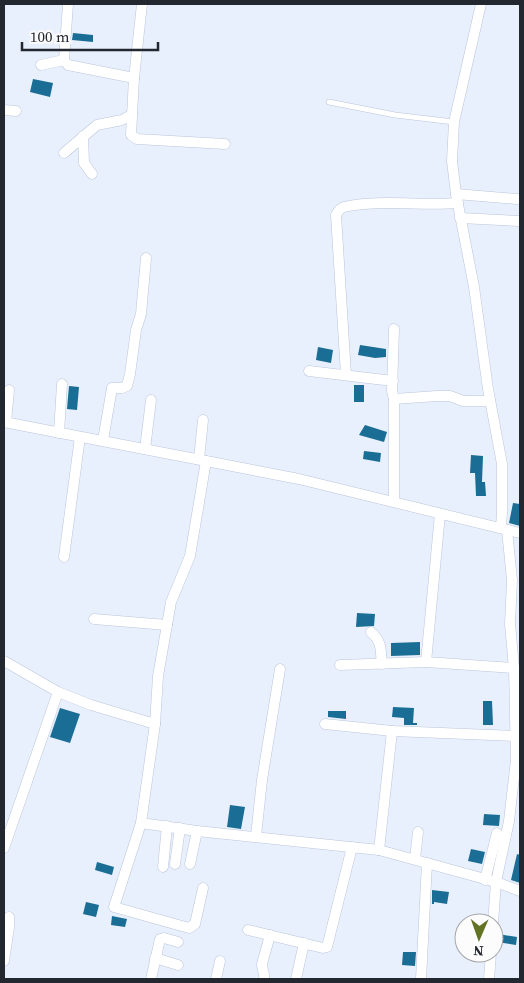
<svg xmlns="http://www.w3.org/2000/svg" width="524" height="983" viewBox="0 0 524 983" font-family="'Source Serif 4',serif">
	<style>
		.building { fill: #1a6d95 }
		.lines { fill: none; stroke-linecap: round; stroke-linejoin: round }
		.service-casing { stroke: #bac5da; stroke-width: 6 }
		.minor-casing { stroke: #bac5da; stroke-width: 11 }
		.service { stroke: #fff; stroke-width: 5 }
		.minor { stroke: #fff; stroke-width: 10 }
	</style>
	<rect width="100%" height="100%" fill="#e9f0fd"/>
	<g class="building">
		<path d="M73 33 93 35V42L72 40Z"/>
		<path d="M33 79 53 83 50 97 30 92Z"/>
		<path d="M360 345 386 349V357L375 358 358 355Z"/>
		<path d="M318 347 333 350 331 363 316 360Z"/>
		<rect x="354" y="385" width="10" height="17"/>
		<path d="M69 386 79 387 77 410 67 409Z"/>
		<path d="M365 425 387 432 384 442 359 435Z"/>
		<path d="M364 451 381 453 380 462 363 459Z"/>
		<path d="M471 455 483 456 482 482H485L486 496H476L475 473H470Z"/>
		<path d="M513 503 520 504V526L509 523Z"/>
		<path d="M357 613 375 614 374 626 356 627Z"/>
		<path d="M420 642V655L391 656V643Z"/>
		<path d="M483 701H492L493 725H483Z"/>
		<path d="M393 707 414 708 413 723H417V725H404V718L392 717Z"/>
		<path d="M60 708 80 714 70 743 50 737Z"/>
		<path d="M328 711H346V719L328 717Z"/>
		<path d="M230 805 245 807 241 829 227 827Z"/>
		<path d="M484 814 500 815 499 826 483 825Z"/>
		<path d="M471 849 485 852 482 864 468 861Z"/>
		<path d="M517 854 520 855V883L511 880Z"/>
		<path d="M97 862 114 867 112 875 95 870Z"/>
		<path d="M432 890 449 892 447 904 434 902V904H432Z"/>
		<path d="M86 902 99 905 96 917 83 914Z"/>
		<path d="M112 916 127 919 125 927 111 925Z"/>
		<path d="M498 934 517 937 516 945 497 942Z"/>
		<path d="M403 952H416L415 966 402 965Z"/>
	</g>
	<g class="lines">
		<defs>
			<path id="service" d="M329 102 395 115 454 122"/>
			<g id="minor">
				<path d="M68 4 64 60 68 65 134 78"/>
				<path d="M142 4 134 78 131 135 137 139 225 144"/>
				<path d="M481 4 454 122 452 161 456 194 474 287 488 389 502 464V512L501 528"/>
				<path d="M41 65 64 60"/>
				<path d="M4 110 16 111"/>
				<path d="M83 136 84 163 92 174"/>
				<path d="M64 153 97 125 122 120 131 115"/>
				<path d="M456 194 517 199"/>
				<path d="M460 218 520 221"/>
				<path d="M309 371 393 381"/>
				<path d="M346 375 336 215C338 211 340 208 344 207 377 199 423 206 458 203"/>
				<path d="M394 399 437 396H450L463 401H490"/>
				<path d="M4 422 299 479 520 533"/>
				<path d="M6 422 9 390"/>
				<path d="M59 433 62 384"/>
				<path d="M103 440 112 388H122L127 386 130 374 136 330 141 314 146 258"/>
				<path d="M145 449 151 400"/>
				<path d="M199 459 203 420"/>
				<path d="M394 501V399L392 391 394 329"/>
				<path d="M64 557 80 437"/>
				<path d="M94 619 167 625"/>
				<path d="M371 632C383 643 380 650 382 664"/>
				<path d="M4 661 58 692 91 705 155 724"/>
				<path d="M426 662 440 514"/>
				<path d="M340 665 426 662 514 668"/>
				<path d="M325 724 392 731 516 736"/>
				<path d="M141 823 197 831 379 850 496 882 520 891"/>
				<path d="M256 836 262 780 280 669"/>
				<path d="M4 848 58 692"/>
				<path d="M379 850 392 731"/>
				<path d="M415 859 418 832"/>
				<path d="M175 864 180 828"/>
				<path d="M190 864 197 831"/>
				<path d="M163 867 167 826"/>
				<path d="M485 880 497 833"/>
				<path d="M203 888 195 924 189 928 114 907 141 823 155 724 158 676 171 602 190 556 206 461"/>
				<path d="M493 923 496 882 509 821 516 760 514 668 510 624 512 580 507 530"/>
				<path d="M248 930 323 948 327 947 352 847"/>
				<path d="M155 958 178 965"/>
				<path d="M4 961 9 927V917"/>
				<path d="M151 979 160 939 164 938 178 942"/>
				<path d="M216 979 220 961"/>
				<path d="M264 979C265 973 262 970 262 964L270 935"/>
				<path d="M296 979 304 943"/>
				<path d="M421 979 427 863"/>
				<path d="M489 979 491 953"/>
			</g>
		</defs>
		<use href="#service" class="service-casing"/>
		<use href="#minor" class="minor-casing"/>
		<use href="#service" class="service"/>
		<use href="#minor" class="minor"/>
	</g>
	<rect width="524" height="983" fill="none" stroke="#23272f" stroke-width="10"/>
	<g transform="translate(479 938) rotate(182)"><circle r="24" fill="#fcfcfc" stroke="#a5a7aa"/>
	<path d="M0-4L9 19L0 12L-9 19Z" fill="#627423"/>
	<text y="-8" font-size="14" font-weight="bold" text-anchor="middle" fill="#23272f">N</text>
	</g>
	<path d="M22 42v8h136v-8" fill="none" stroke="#23272f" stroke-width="2.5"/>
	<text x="30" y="42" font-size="15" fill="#23272f" stroke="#fcfcfc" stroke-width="4" paint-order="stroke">100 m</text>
</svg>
